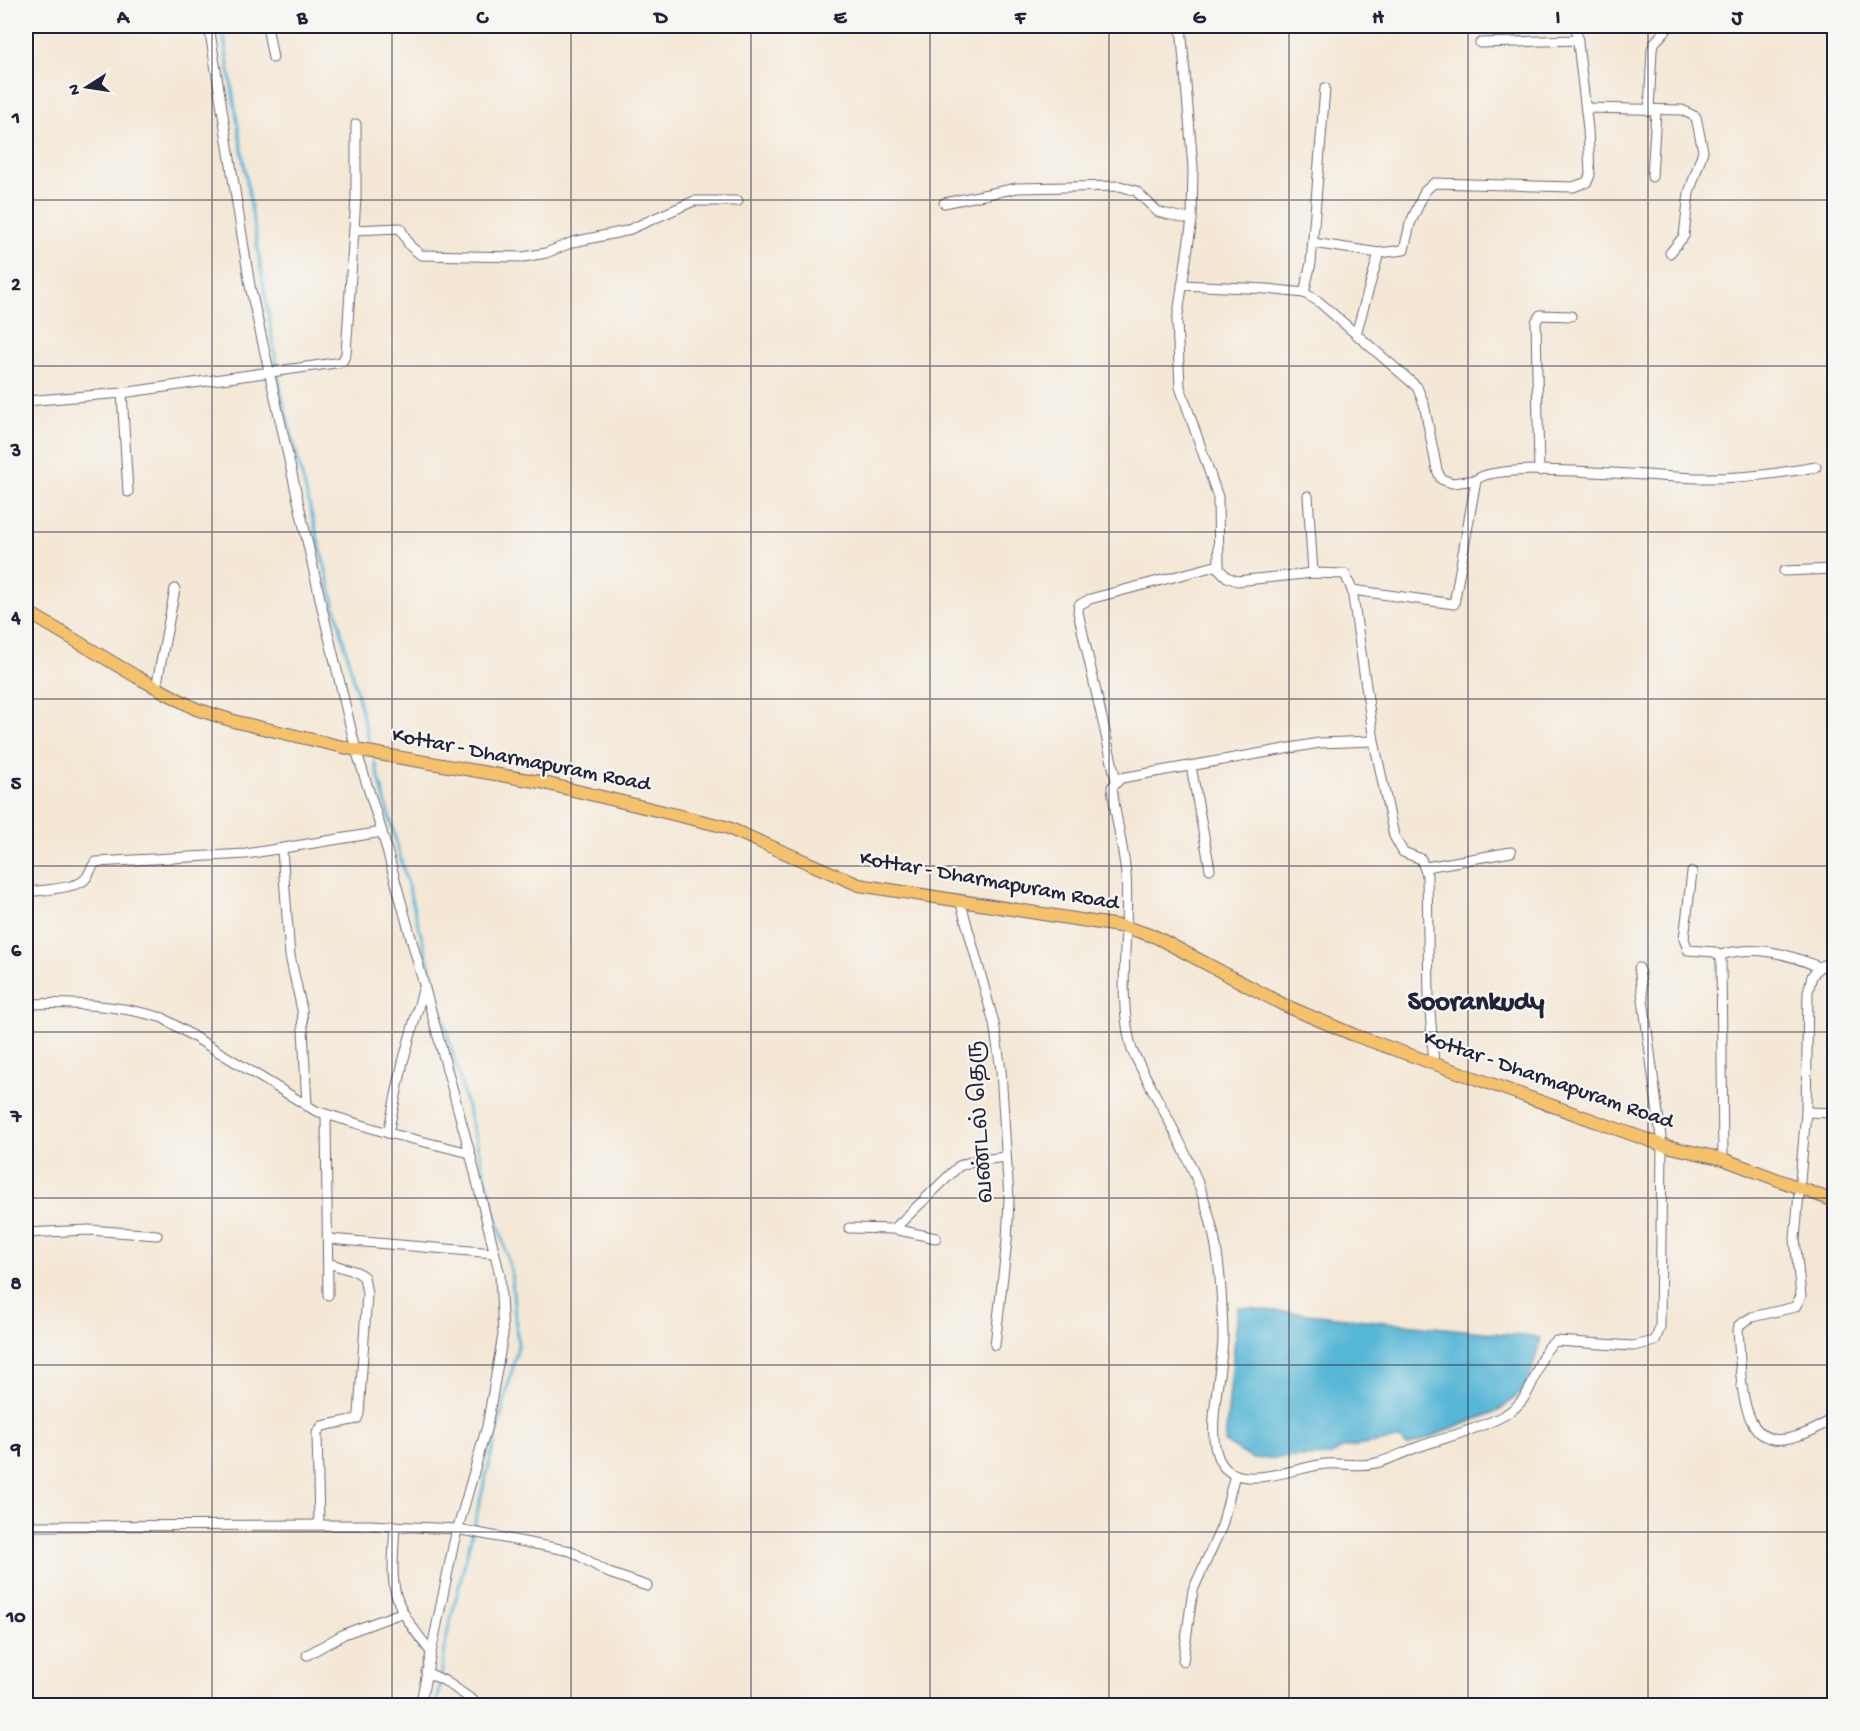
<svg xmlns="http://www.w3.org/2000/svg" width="1860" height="1731" viewBox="0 0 1860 1731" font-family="'Gochi Hand','Noto Sans Tamil',sans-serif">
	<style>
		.water { fill: #57b6d5; stroke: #3c6c88; stroke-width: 1.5 }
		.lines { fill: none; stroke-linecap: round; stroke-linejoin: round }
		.stream { stroke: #57b6d5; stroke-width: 3 }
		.minor-casing { stroke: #6c6771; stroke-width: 11 }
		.major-casing { stroke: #6c6771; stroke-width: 14 }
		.minor { stroke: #fff; stroke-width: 9 }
		.major { stroke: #f5c16b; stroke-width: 12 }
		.grid { fill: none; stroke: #22223b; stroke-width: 1.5; stroke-opacity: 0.55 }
		.labels { text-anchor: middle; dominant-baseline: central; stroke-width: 4.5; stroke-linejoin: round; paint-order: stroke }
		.street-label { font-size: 22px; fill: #22223b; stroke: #f6f6f2 }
		.district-label { font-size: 28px; font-weight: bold; fill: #22223b; stroke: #f6f6f2 }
		.neatline { fill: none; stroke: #22223b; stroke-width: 2 }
		.grid-label { font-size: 20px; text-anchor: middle; font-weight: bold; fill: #22223b }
	</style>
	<rect width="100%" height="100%" fill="#f6f6f2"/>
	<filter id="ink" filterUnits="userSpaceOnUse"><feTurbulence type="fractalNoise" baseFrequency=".0167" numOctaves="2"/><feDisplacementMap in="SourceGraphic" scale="12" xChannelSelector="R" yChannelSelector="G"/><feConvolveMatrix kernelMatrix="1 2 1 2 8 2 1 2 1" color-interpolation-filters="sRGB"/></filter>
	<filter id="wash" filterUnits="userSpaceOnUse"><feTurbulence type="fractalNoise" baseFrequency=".008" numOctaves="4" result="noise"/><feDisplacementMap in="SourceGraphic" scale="24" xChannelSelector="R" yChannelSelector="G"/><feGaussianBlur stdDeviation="1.35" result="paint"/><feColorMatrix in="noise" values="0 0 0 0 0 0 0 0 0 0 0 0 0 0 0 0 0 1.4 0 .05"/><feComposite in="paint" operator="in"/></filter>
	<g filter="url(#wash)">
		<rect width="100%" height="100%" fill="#f4e7d5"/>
		<path class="water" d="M1238 1307 1541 1338 1527 1387 1500 1410 1407 1446 1400 1439 1344 1448 1329 1456 1252 1459 1225 1442Z"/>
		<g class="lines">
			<g class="stream">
				<path d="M222 26 281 393 369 741"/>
				<path d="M375 763 511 1271 518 1346 447 1635 437 1706"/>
			</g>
		</g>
	</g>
	<g filter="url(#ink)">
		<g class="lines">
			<defs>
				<g id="minor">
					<path d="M209 26 250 286 323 612 356 750 382 832 470 1153 500 1275 503 1335 487 1426 454 1542 420 1706"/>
					<path d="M267 26 273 58"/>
					<path d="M1181 26 1193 167 1192 220 1177 321 1180 387 1218 497 1219 569 1227 577 1237 581 1313 573 1345 574 1352 590 1374 741 1394 836 1403 852 1421 859 1427 875 1429 997 1434 1064"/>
					<path d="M1480 43 1578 40"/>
					<path d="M1586 108 1682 110 1696 117 1703 151 1689 193 1684 236 1670 253"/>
					<path d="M1649 111 1652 49 1655 42 1670 26"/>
					<path d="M1652 177 1656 111"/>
					<path d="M944 203 1017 188 1120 186 1136 191 1158 212 1192 220"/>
					<path d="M354 230 400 228 410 246 421 255 523 257 546 253 573 242 626 231 694 201H738"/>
					<path d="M1313 243 1379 253 1404 250 1410 224 1425 191 1434 183 1573 187 1587 182 1590 175 1588 129 1576 26"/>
					<path d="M1182 285 1267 289 1304 293 1318 301 1417 387 1424 404 1437 470 1441 479 1452 483 1476 480"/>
					<path d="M1304 293 1311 263 1325 88"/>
					<path d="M1356 334 1379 253"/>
					<path d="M122 393 128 492"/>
					<path d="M26 401 122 393 342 362 346 354 356 197V124"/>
					<path d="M1539 471 1536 322 1540 315 1571 316"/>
					<path d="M1308 496 1313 573"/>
					<path d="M1784 571 1834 569"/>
					<path d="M1352 590 1454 604 1476 480C1497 459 1661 478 1698 478 1737 479 1777 474 1816 467"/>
					<path d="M156 688 175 589"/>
					<path d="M1374 741 1319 743 1121 778 1112 787C1115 816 1123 845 1126 874 1130 933 1116 993 1132 1050 1159 1105 1194 1159 1210 1219 1220 1256 1222 1297 1223 1335 1224 1369 1200 1443 1225 1468 1246 1490 1300 1466 1326 1464 1342 1463 1360 1467 1376 1463 1390 1460 1404 1452 1418 1447 1446 1437 1477 1430 1503 1416 1542 1395 1532 1355 1556 1341L1633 1346 1655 1341 1660 1327 1662 1145 1639 968"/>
					<path d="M1191 766 1210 869"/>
					<path d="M1116 780 1078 612 1079 605 1090 599 1219 565"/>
					<path d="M282 850 290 956 302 1010 307 1106"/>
					<path d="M1426 867 1511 852"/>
					<path d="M1692 872 1684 939 1688 950 1715 952 1721 958 1723 1159"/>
					<path d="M26 892C38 891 74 888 83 881 90 876 90 867 96 862L246 854 382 832"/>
					<path d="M960 900 994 1023 1001 1070 1009 1199 1007 1241 995 1345"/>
					<path d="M1720 955C1756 945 1786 953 1819 967"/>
					<path d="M1834 961 1819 967 1812 976 1808 992 1806 1112 1795 1239 1801 1296 1795 1307 1752 1317 1739 1325 1738 1331C1742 1364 1735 1452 1790 1438 1807 1434 1822 1428 1834 1415"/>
					<path d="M26 1004C71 1002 119 1005 163 1018L316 1111 388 1133 470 1153"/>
					<path d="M1806 1112 1834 1113"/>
					<path d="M326 1115 328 1295"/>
					<path d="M388 1133 403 1062 423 990"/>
					<path d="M849 1228 894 1229 936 1238"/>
					<path d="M894 1229 959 1166 973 1161 1006 1157"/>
					<path d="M26 1233 89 1230 157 1235"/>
					<path d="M329 1239 494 1253"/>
					<path d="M319 1525 317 1433 322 1426 357 1419 359 1414 367 1294 364 1277 357 1272 328 1263"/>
					<path d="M26 1526 369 1525 457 1529 571 1551 609 1573 647 1586"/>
					<path d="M395 1526C391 1591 389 1599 431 1652"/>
					<path d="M307 1655 344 1634 401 1613"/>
					<path d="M1183 1661 1193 1590 1222 1526 1235 1474"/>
					<path d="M426 1672 445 1681 481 1706"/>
				</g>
				<path id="major" d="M26 611 137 677 196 709 237 722 356 750 540 782 726 827 859 885 1125 927 1156 937 1284 1005 1354 1035 1662 1145 1723 1159 1834 1201"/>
			</defs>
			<use href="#minor" class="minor-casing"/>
			<use href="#major" class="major-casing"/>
			<use href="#minor" class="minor"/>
			<use href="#major" class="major"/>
		</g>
	</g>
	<path class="grid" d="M212 26V1706M392 26V1706M571 26V1706M751 26V1706M930 26V1706M1109 26V1706M1289 26V1706M1468 26V1706M1648 26V1706M26 200H1834M26 366H1834M26 532H1834M26 699H1834M26 866H1834M26 1032H1834M26 1198H1834M26 1365H1834M26 1532H1834"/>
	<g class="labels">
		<g class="street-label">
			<text transform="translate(521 761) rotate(11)">Kottar - Dharmapuram Road</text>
			<text transform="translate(989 882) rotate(10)">Kottar - Dharmapuram Road</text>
			<text transform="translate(1548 1081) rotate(19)">Kottar - Dharmapuram Road</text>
			<text transform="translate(982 1122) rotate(-94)">வண்டல் தெரு</text>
		</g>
		<g class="district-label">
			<text x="1476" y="1003">Soorankudy</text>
		</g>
	</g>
	<rect width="1860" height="1731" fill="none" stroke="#f6f6f2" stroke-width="66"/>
	<g transform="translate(87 87) rotate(258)" stroke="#f6f6f2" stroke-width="4.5" paint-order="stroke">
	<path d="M0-4.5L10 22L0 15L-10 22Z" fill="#22223b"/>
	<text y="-9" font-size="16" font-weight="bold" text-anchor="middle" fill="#22223b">N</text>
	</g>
	<rect x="33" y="33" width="1794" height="1665" class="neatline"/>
	<g class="grid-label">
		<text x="123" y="23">A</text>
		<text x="302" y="23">B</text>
		<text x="482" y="23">C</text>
		<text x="661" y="23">D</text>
		<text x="840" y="23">E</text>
		<text x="1020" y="23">F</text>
		<text x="1199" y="23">G</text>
		<text x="1378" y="23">H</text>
		<text x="1558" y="23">I</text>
		<text x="1737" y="23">J</text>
		<text x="16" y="123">1</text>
		<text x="16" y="290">2</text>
		<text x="16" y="456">3</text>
		<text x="16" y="623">4</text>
		<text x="16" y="789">5</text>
		<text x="16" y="956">6</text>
		<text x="16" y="1122">7</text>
		<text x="16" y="1289">8</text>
		<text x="16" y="1455">9</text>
		<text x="16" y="1622">10</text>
	</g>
</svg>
